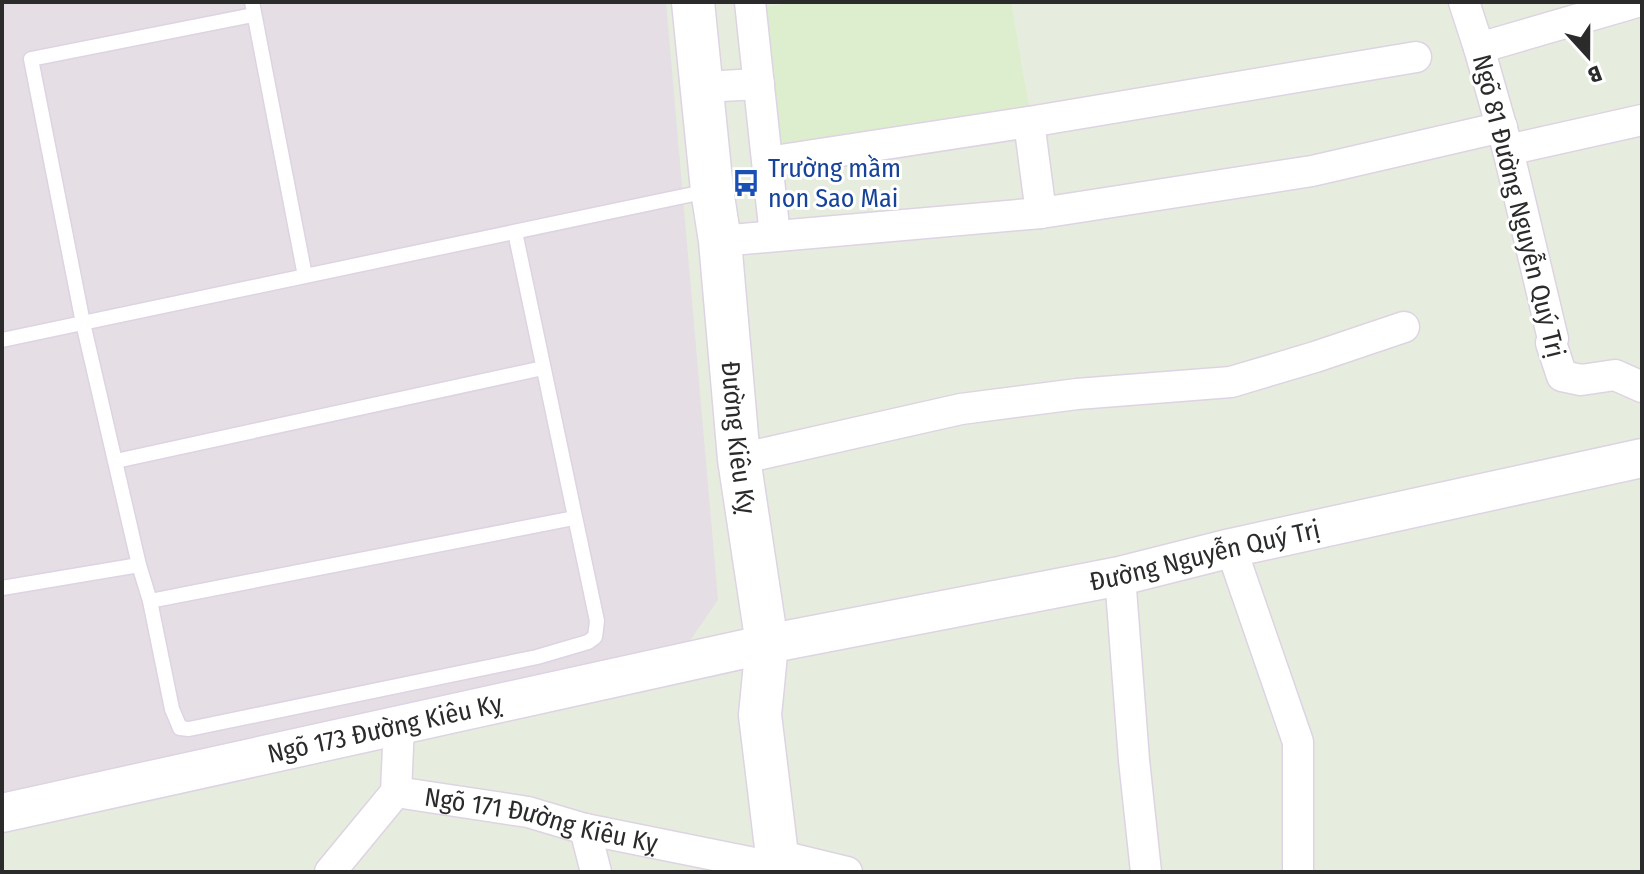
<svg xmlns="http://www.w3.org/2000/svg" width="1644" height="874" font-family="'Fira Sans Condensed',sans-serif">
  <rect width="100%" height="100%" fill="#e6edde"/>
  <!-- industrial -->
  <path fill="#e5dee4" d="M2 2H666L718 600 682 652 2 794Z"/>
  <!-- education -->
  <path fill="#dceece" d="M796 2H1011L1029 108 776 149 760 8Z"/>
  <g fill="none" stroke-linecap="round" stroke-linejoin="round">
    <!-- service casing -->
    <g stroke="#ded3e3" stroke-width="17">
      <path id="service" d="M252 2 305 276
        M253 15 31 59 83 323 139 565 150 601 172 709 180 728 189 729 537 657 588 642 595 637 597 621 515 232
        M2 340 708 191
        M116 461 543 368
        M2 588 139 565
        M150 601 574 518"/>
    </g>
    <!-- minor casing -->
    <g stroke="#ded3e3" stroke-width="33">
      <g id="minor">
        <path d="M750 2 775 236"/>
        <path d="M1464 2 1479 48 1508 150 1553 339 1551 343 1562 376 1581 380 1615 375 1642 387"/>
        <path d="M1479 48 1637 2"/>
        <path d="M702 87 759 84"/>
        <path d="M1029 122 1041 213"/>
        <path d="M1508 150 1642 120"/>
        <path d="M768 162 1029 122 1416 57"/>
        <path d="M720 241 1041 213 1312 171 1502 127"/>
        <path d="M739 459 961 409 1077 394 1231 382 1315 357 1404 327"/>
        <path d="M1231 548 1298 742V872"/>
        <path d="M1120 576 1134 760 1146 872"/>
        <path id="s1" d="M396 792 528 812 585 829 779 868"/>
        <path d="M585 829 596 872"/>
        <path d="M777 855 847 872"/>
        <path d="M330 872 396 792 399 725"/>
      </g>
    </g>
    <!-- tertiary casing -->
    <g stroke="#ded3e3" stroke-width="41">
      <g id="tertiary">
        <path id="s2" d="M2 813 767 644 1120 576 1231 548 1642 458"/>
      </g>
    </g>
    <!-- secondary casing -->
    <g stroke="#ded3e3" stroke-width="45">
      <g id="secondary">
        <path id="s3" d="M693 2 712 190 720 241 739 459 767 644 760 715 779 872"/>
      </g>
    </g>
    <!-- service -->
    <use href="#service" stroke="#fff" stroke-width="14"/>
    <!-- minor -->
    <use href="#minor" stroke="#fff" stroke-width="30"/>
    <!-- tertiary -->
    <use href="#tertiary" stroke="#fff" stroke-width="38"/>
    <!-- secondary -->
    <use href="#secondary" stroke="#fff" stroke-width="42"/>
  </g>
  <!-- icons -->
  <defs>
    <g id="bus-bare" transform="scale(2.16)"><path d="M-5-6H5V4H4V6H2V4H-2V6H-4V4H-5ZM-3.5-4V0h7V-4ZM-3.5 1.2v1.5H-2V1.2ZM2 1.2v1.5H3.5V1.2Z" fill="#1a4fb4" stroke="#fff" stroke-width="2.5" paint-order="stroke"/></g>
  </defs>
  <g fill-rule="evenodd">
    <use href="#bus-bare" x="746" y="183"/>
  </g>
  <g text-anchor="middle" stroke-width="6" stroke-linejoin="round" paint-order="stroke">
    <!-- transit labels -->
    <g font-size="26" fill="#164399" stroke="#fff" text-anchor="start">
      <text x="768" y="177">Trường mầm<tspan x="768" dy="30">non Sao Mai</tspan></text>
    </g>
    <!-- street labels -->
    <g font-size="26" fill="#2b2b2b" stroke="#fff">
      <text transform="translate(1519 206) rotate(76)" y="9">Ngõ 81 Đường Nguyễn Quý Trị</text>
      <text dy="9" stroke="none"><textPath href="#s3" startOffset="438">Đường Kiêu Kỵ</textPath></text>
      <text dy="9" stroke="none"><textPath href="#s2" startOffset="1230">Đường Nguyễn Quý Trị</textPath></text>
      <text dy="9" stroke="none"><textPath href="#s2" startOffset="392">Ngõ 173 Đường Kiêu Kỵ</textPath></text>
      <text dy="9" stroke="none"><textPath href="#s1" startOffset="148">Ngõ 171 Đường Kiêu Kỵ</textPath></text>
    </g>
  </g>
  <!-- border -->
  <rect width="1644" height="874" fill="none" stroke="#2b2b2b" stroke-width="8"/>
  <!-- north arrow -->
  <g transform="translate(1588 56) rotate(159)" stroke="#ffffff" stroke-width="6" paint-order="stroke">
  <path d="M0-6L14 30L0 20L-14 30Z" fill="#2b2b2b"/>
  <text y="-12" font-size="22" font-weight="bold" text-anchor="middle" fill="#2b2b2b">B</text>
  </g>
</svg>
